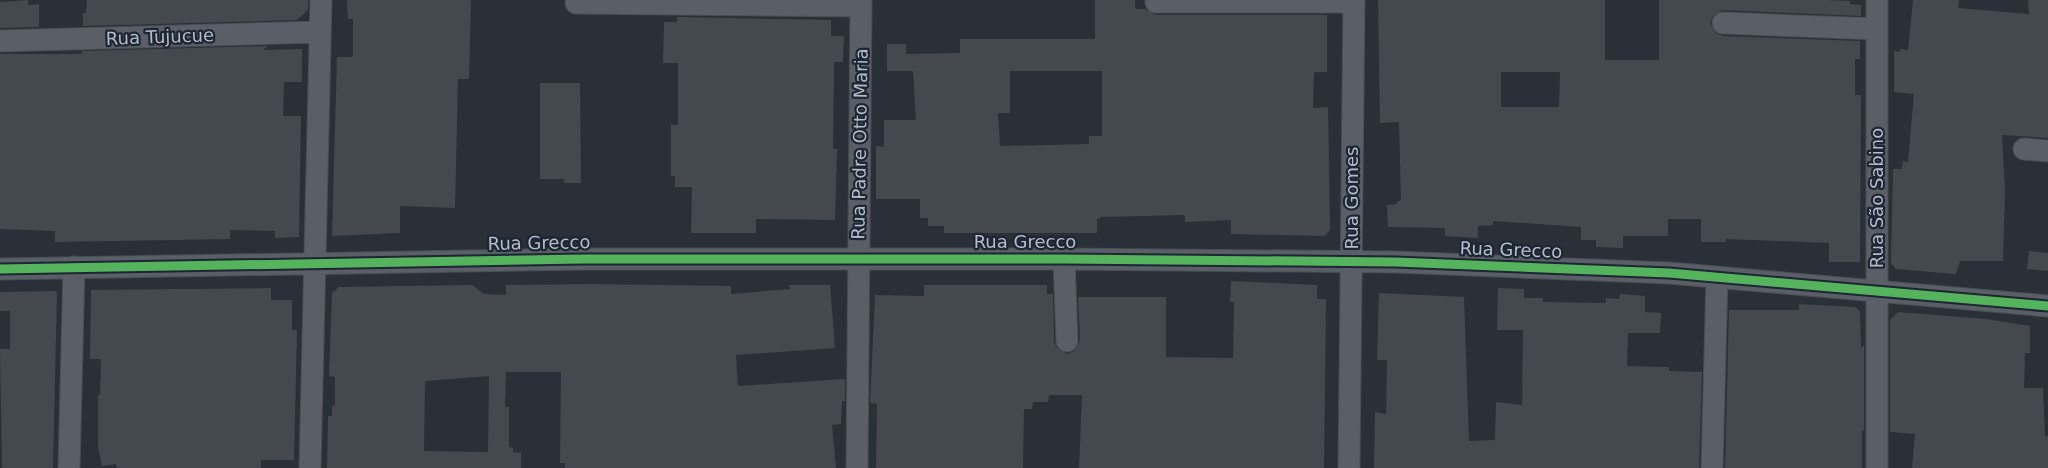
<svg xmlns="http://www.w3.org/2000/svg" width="2048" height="468" font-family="'DejaVu Sans',sans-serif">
  <rect width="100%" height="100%" fill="#2a3038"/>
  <!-- building -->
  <path fill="#444950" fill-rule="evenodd" d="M28 0V5L39 4V27L0 28V2Z
    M87 0H308V10L297 20 83 26V13H86Z
    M347 0H471L469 79H458L455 208 400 206V233L332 236 337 57H353V19H348Z
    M1095 0H1135V9H1145L1156 15H1327V72H1314L1313 108 1328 107 1330 230 1324 236 1231 234V220L1185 222V215L1100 217V219H1097V233H944V226H928V218H920V199H876V146L884 147V120H916L913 71H887V44H906V54L960 53V39H1095ZM1010 71H1102V136H1089V144L1000 146 998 113H1010Z
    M1378 0H1605V60H1659V0H1824L1850 1V4L1861 5V16L1723 10 1713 16 1710 23 1716 33 1723 36 1860 41V59H1855V95H1861L1860 262H1829V243L1726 239V242H1701V219H1668V236H1623V248L1596 247V240H1581V227L1493 221V225L1478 226V238L1445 236V228L1388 227 1387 205 1397 204V201H1401L1399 122 1380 123ZM1501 72H1560L1559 107H1501Z
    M1913 0H1959L1958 8 2029 14 2028 0H2048V138L2002 135 2005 191 2003 261H1960L1956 274 1896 269 1891 263 1893 169H1902L1903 161 1908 162 1914 94 1894 92V51L1900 52V49L1908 50Z
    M677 17 831 20V36H844L843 62H834L833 149H837L835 220 756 219V233H691L692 187H675V176H671V125H678V63H663L664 22H677Z
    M268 46 263 50 302 49V82H284L283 116H301L299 237 275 238V231L230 230V239L55 242V231L0 229V54H82V51Z
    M540 83H580L581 183H564V179H540Z
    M2029 251 2048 253V271L2027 269Z
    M1231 281 1317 285V299H1326L1324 468H1079L1082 395H1049L1048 402H1033L1032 409H1024L1023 468H876L877 404 870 403 875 295 924 296V285H1047V294H1053L1054 342 1057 348 1067 354 1074 351 1080 341 1078 297H1166V357L1233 358 1234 302H1230Z
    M592 284 731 286V294L790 289 789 285H830L835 348 736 355 738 386 845 379V401H842L841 424 832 425 836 468H565V463H560L561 372H506L505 407H509V447L513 448V452L521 453V468H327L328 416H332V406L335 405V377L329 376 332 293 339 287 472 285 484 294 506 295V285ZM489 376 488 452 424 451 425 381Z
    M271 288V300H292V330H297L294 460H261V468H117L116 464 102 466 98 446V395H100L101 359H90L91 290Z
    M1498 288 1524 289V298H1543V302L1606 303V298L1619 299 1620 294 1645 296V312L1661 313 1660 333H1628L1627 366 1669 367V371L1702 372 1699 468H1374L1375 412 1386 414 1387 360H1377L1379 293 1464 297 1469 441 1495 440 1496 402 1522 405 1523 330H1497Z
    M57 291 53 468H2L0 349H10V311H0V292Z
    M1799 304 1855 307 1860 311 1861 348 1864 345V431L1862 430V468H1725L1729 310H1799Z
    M1898 312 1986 319 2030 326V353H2025L2024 388H2043L2045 436H2048V468H1912L1915 434 1890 432V320Z"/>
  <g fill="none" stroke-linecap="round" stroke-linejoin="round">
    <!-- minor casing -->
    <g stroke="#484c53" stroke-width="23">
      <path id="minor" d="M1156 2H1354
        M576 3 861 6
        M1723 23 1877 29
        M0 41 320 32
        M2024 149 2048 151
        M1064 259 1067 341
        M0 269 583 259H1064L1396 262 1669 273 2048 306
        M69 468 74 267
        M310 468 321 0
        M857 468 861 0
        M1349 468 1354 0
        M1712 468 1717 277
        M1877 468V0"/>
    </g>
    <!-- minor -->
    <use href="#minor" stroke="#5a5e66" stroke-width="21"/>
    <!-- cycleway casing -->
    <g stroke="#1d2633" stroke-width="13">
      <path id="cycleway" d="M0 269 583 259H1064L1396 262 1669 273 2048 306"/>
    </g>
    <!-- cycleway -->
    <use href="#cycleway" stroke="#56b35d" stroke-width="9"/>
  </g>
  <g text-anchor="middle" stroke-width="4.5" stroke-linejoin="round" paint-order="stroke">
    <!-- street labels -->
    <g font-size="18" fill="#b4bcc9" stroke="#1d2633">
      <text transform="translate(160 37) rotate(-2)" y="6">Rua Tujucue</text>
      <text transform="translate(860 144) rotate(-89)" y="6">Rua Padre Otto Maria</text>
      <text transform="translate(1352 198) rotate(-90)" y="6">Rua Gomes</text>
      <text transform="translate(1877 198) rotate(-90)" y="6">Rua São Sabino</text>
      <text x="1025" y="248">Rua Grecco</text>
      <text transform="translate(539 243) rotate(-1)" y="6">Rua Grecco</text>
      <text transform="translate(1511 250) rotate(2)" y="6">Rua Grecco</text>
    </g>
  </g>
</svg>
